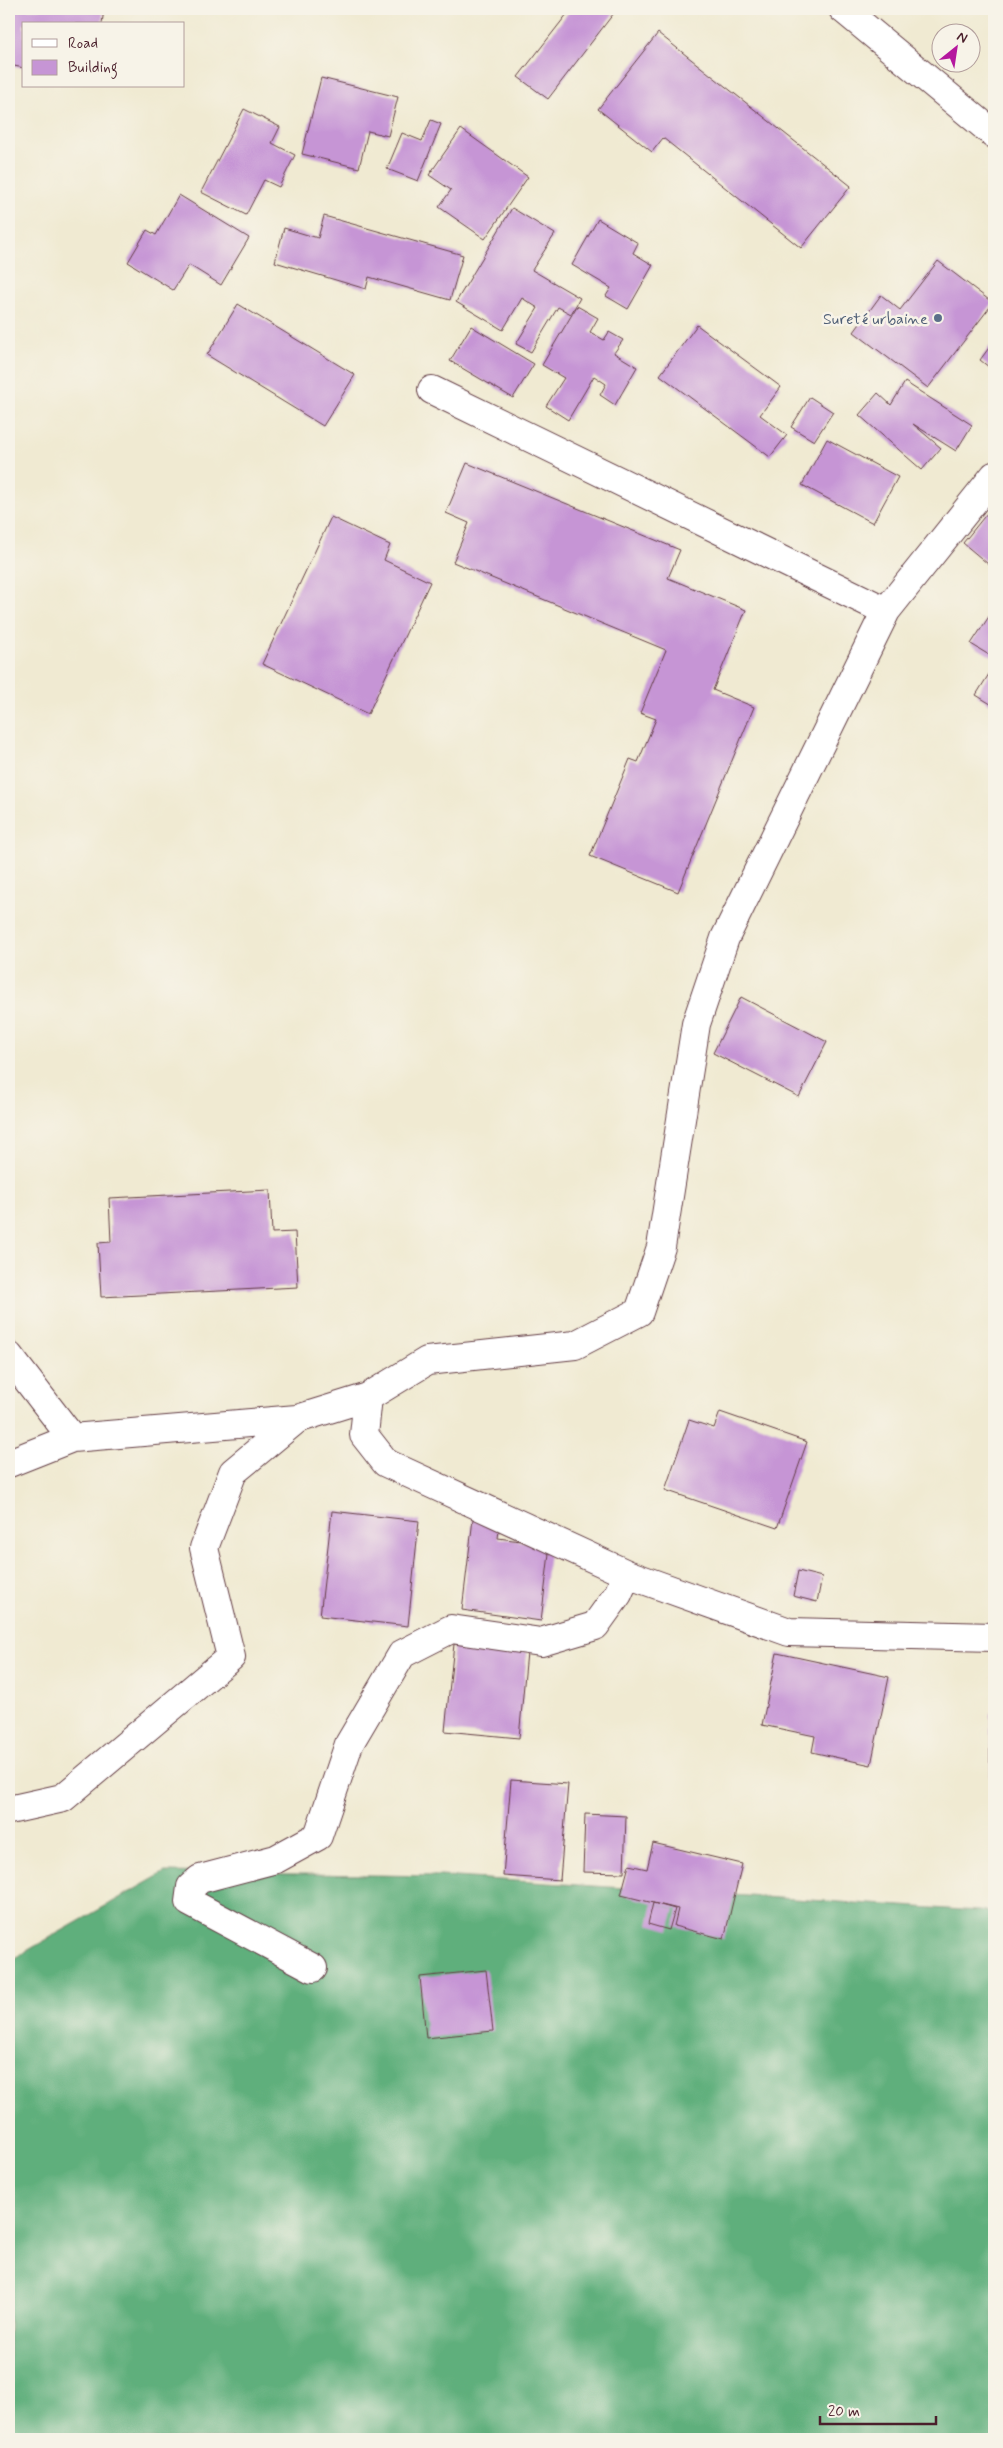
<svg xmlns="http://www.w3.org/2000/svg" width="1003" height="2448" font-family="Mynerve,sans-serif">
  <rect width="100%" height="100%" fill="#f7f3e8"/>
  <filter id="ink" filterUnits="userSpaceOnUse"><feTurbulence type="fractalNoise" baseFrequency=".02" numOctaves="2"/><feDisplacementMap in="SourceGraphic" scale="10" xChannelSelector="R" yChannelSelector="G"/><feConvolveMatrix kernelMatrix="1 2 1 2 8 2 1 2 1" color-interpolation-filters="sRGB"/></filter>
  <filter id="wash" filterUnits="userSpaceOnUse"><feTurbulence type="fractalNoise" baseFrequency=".0096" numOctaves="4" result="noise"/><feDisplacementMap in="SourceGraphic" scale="20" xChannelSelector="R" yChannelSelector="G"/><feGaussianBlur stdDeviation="1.12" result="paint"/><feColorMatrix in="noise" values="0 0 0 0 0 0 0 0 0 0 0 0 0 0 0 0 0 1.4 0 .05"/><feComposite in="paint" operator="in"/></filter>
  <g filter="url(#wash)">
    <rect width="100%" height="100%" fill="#f0ead2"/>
    <!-- forest -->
    <path fill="#5faf7b" stroke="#546753" d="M165 1872 440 1876 994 1912V2439H9V1961Z"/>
    <g id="blocks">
      <!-- building -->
      <path fill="#c695d5" d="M9 9H104L102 24H24V68L9 65Z
        M571 9H617L548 99 518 77Z
        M658 33 851 186 801 248 663 138 652 152 598 109Z
        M321 78 398 97 388 136 368 131 359 168 302 154Z
        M244 109 280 127 272 143 295 155 279 187 264 180 246 215 201 192Z
        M431 120 441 124 418 181 387 169 402 133 422 141Z
        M461 129 528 177 485 239 439 207 451 190 429 175Z
        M179 195 249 238 221 285 189 265 173 290 128 262 147 230 156 235Z
        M512 208 555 234 532 270 580 298 571 314 558 307 531 352 516 344 538 308 522 298 503 330 456 302Z
        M324 216 463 255 450 300 369 277 366 289 275 262 284 228 318 238Z
        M598 219 638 243 633 253 653 265 628 309 606 296 611 288 572 265Z
        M938 261 993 303 928 388 854 332 881 295 900 310Z
        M238 304 355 375 323 426 207 355Z
        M577 306 598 318 590 332 604 340 609 332 623 340 614 353 637 367 615 405 600 395 606 384 594 376 568 420 546 406 564 378 542 365Z
        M697 325 781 387 760 415 787 435 770 457 660 375Z
        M471 326 534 364 513 398 450 361Z
        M994 341V371L980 360Z
        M905 382 972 425 956 451 913 424 941 448 922 470 859 415 878 393 891 405Z
        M810 397 833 412 814 441 791 427Z
        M827 439 898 477 873 523 802 485Z
        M467 463 680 550 668 578 746 610 713 690 754 707 678 892 590 856 630 759 638 762 656 719 640 713 666 650 453 562 469 523 446 513Z
        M988 512 994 517V569L963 543Z
        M331 517 390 545 384 560 430 582 368 714 262 664Z
        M990 615 994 617V658L971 644Z
        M994 666V706L976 695Z
        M741 997 827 1042 799 1097 713 1053Z
        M270 1190 272 1233 295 1232 298 1287 101 1297 98 1243 111 1242 109 1198Z
        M720 1412 807 1442 777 1528 665 1490 689 1420 714 1428Z
        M332 1511 419 1521 408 1626 320 1616Z
        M473 1519 500 1522 498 1538 550 1545 541 1621 462 1610Z
        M798 1571 822 1577 817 1602 793 1596Z
        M454 1644 527 1652 519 1738 445 1731Z
        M777 1653 889 1677 871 1765 812 1752 815 1736 762 1725Z
        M990 1713H994V1798H990Z
        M511 1780 568 1784 560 1880 503 1876Z
        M585 1814 626 1816 624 1873 583 1872Z
        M653 1843 742 1864 724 1939 674 1926 678 1909 621 1895 629 1865 647 1869Z
        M653 1903 675 1909 669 1930 648 1924Z
        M486 1970 493 2031 426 2038 420 1977Z"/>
    </g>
  </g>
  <g filter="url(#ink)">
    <use href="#blocks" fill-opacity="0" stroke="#633d44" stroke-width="1"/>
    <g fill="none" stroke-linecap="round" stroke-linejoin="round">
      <!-- street casing -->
      <g stroke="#633d44" stroke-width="30">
        <path id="street" d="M432 390 886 611
          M994 476 886 611 725 938 696 1024 661 1247 639 1312 575 1345 427 1361 368 1397 364 1435 386 1463 627 1574 789 1632 994 1637
          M9 1356 72 1438
          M9 1463 72 1438 297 1419
          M9 1810 63 1798 231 1657 204 1548 233 1472 297 1419 368 1397
          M313 1968 189 1902 191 1887 200 1879 276 1859 318 1836 349 1744 402 1654 451 1629 541 1642 595 1626 618 1594 627 1574"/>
      </g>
      <!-- primary casing -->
      <g stroke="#633d44" stroke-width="30">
        <path id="primary" d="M843 9 994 134"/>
      </g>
      <!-- street -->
      <use href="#street" stroke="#fff" stroke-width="28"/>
      <!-- primary -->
      <use href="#primary" stroke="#fff" stroke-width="28"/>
    </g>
  </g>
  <!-- markers -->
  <circle fill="#5c6f8a" stroke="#f7f3e8" stroke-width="2" cx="938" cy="318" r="5"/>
  <g text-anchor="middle" stroke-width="5" stroke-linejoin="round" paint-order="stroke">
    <!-- service labels -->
    <g font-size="16" fill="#4e5e75" stroke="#f7f3e8" text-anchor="end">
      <text x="928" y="324">Sureté urbaine</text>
    </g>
  </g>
  <!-- margin -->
  <rect width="1003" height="2448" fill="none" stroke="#f7f3e8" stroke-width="30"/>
  <!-- legend -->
  <rect x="22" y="22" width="162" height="65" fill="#f7f3e8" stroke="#b29e9c"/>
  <rect x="32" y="39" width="25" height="8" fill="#ffffff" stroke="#b29e9c"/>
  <text x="68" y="48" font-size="15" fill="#4a1f2b">Road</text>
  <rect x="32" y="60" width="25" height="15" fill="#c695d5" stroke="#b29e9c"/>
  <text x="68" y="72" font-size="15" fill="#4a1f2b">Building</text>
  <!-- north arrow -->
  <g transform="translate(956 48) rotate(30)"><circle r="24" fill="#f7f3e8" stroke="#b29e9c"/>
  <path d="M0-4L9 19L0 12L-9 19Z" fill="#b5179e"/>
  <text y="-8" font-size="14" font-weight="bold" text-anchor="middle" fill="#4a1f2b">N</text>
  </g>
  <!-- scale -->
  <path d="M820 2416v8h116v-8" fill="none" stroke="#4a1f2b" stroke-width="2.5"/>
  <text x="828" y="2416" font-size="15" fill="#4a1f2b" stroke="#f7f3e8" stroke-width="4" paint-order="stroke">20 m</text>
</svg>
